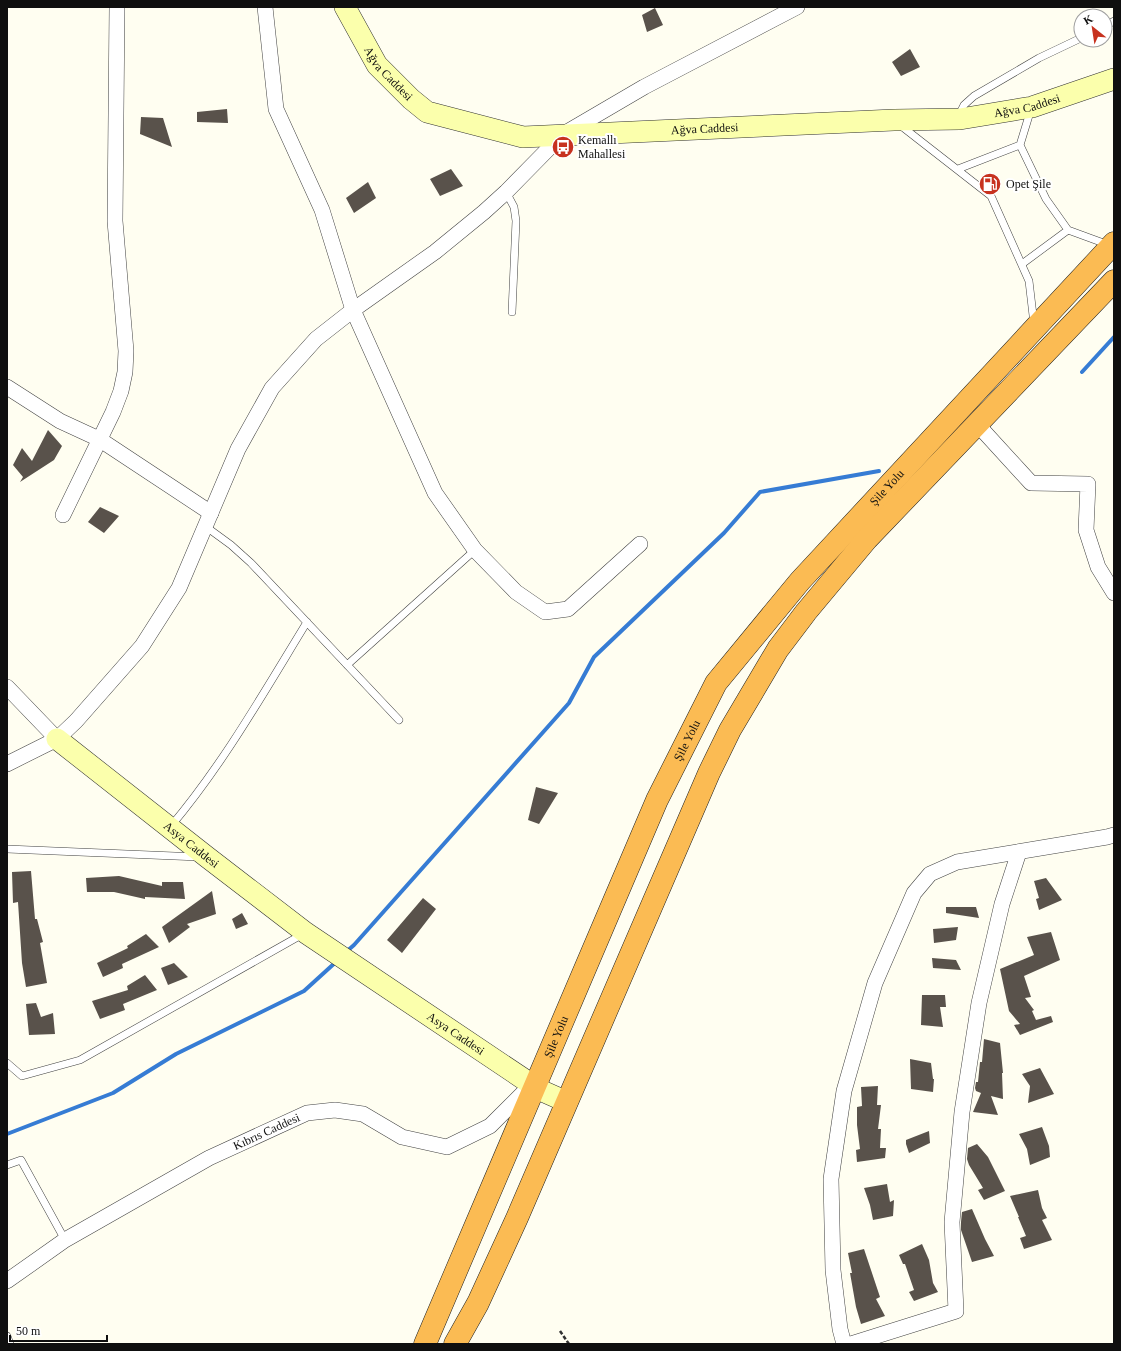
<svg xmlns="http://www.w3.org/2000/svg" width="1121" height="1351" font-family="'Times New Roman',serif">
  <rect width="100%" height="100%" fill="#fffef1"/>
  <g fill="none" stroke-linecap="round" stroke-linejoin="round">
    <!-- stream -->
    <path stroke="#367cd4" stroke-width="4" d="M1082 372 1114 337
      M346 952 354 945 569 703 594 657 724 533 760 492 879 471
      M7 1134 113 1093 176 1054 304 991 337 961"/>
  </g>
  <!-- building -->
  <path fill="#59524b" d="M655 8 663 25 647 32 642 15Z
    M910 49 920 67 901 76 892 62Z
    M227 109 228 123 197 122V112Z
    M141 117 163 118 172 147 140 134Z
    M451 169 463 186 440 196 430 179Z
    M368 182 376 198 354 213 346 198Z
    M48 430 62 446 54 460 20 482 23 477 13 465 22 448 32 461Z
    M100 507 119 516 104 533 88 522Z
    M536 787 558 793 539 824 528 820Z
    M31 871 35 919H37L43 942 40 943 47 983 26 987 22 963 18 902 13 903 12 872Z
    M119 876 162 886V882H183L185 899 145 897V899L114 892H87L86 878Z
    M1046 878 1062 900 1039 910 1036 899 1039 898 1034 881Z
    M212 891 216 914 187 924 190 927 169 943 162 927Z
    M423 898 436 909 402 953 387 940Z
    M946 907H976L979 918 946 913Z
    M242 913 248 924 236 929 232 919Z
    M958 927 956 940 934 943 933 929Z
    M1051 932 1060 960 1024 976 1031 997 1025 998 1034 1010 1032 1011 1036 1020 1051 1016 1053 1022 1020 1035 1014 1025 1020 1024 1009 1011 1000 969 1034 955 1027 937Z
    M146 934 159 947 122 964 123 968 103 977 97 963 128 948 127 946Z
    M932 958 956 960 961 970 933 968Z
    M174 963 188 977 168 985 161 968Z
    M145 975 157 990 123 1004 125 1010 100 1019 92 1001 128 990 127 986Z
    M922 995H945L946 1007H940L943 1027 921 1025Z
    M36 1003 41 1017 53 1013 55 1034 29 1035 26 1004Z
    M984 1039 1000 1043 1003 1073H1002L1003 1099 991 1096 998 1115 973 1112 981 1093 976 1091 975 1088 976 1082H978L980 1062H982Z
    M910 1059 931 1063 933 1079H934L933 1092 911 1089Z
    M1040 1068 1054 1094 1028 1103 1030 1086 1022 1074Z
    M878 1086 877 1105H881L878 1129H881L880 1148H886L885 1158 857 1162 856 1150 860 1149 857 1125V1107L862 1106 861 1087Z
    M1042 1127 1049 1146 1050 1157 1030 1165 1027 1149 1019 1134Z
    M929 1131 930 1143 909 1153 906 1144V1140Z
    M977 1144 988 1157 1005 1191 984 1200 978 1190 983 1188 969 1165 967 1159 968 1148Z
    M887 1184 890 1202 894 1200 893 1216 873 1220 870 1205 864 1188Z
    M1038 1190 1042 1208 1047 1218 1042 1220 1052 1240 1024 1249 1020 1238 1026 1236 1018 1217H1019L1010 1196Z
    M972 1209 985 1239 994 1256 972 1262 961 1230V1222L962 1212Z
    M922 1244 929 1260 933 1283 938 1292 914 1301 909 1292 914 1290 905 1264H903L899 1255Z
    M864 1249 880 1297 876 1299 885 1316 861 1324 856 1307 850 1273H852L848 1253Z"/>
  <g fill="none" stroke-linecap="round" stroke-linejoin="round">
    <!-- lane casing -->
    <g stroke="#424242" stroke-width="8">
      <path id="lane" d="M1105 26 1114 21
        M1031 109 1020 145 1046 199 1068 230 1109 245
        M960 117 961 111 964 105 974 96 1039 58 1081 38
        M900 125 991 196 1029 281 1034 324
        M958 169 1020 145
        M506 192 514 207 516 221 512 312
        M1022 264 1068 230
        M205 526 231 545 251 563 399 720
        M347 665 475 550
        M171 826C224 763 264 692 307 622
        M7 849 199 857
        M7 1063 22 1076 80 1060 303 934
        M7 1165 21 1160 65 1240
        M7 1336 10 1344"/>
    </g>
    <!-- street casing -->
    <g stroke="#424242" stroke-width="16">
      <g id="street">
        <path d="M265 7 276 109 322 210 353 310 435 493 475 550 516 592 545 612 568 609 640 544"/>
        <path d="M7 387 60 421 99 439 211 513"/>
        <path d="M977 424 1031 483 1088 484 1086 530 1098 567 1114 593"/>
        <path d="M63 515 113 412 121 391 125 372 126 351 115 221 117 7"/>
        <path d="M7 687 57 739"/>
        <path d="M7 764 57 739 76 721 142 646 179 588 238 449 272 388 316 339 353 310 435 252 484 212 506 192 562 135 644 87 797 7"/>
        <path id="s1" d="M7 1281 65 1240 209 1158 307 1113 335 1110 363 1114 402 1137 447 1147 490 1126 532 1084"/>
        <path d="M844 1344 840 1329 833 1270 831 1179 844 1091 875 983 914 893 930 874 957 862 1107 837 1114 835"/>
        <path d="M851 1344 956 1311 952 1222 962 1112 979 1003 1002 904 1019 852"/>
      </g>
    </g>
    <!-- secondary casing -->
    <g stroke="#313131" stroke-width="22">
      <g id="secondary">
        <path id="s2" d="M345 7 377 65 411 99 427 112 523 137 894 120 960 119 1032 107 1114 79"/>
        <path id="s3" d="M57 739 207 857 306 933 540 1090 567 1102"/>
      </g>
    </g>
    <!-- highway casing -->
    <g stroke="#202020" stroke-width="23">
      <g id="highway">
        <path id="s4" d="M425 1344 657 800 716 683 800 581 1114 243"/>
        <path d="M455 1344 478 1303 517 1218 709 773 730 730 778 649 806 612 867 539 1114 281"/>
      </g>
    </g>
    <!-- path -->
    <path stroke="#313131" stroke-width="2.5" stroke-dasharray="4 2" stroke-linecap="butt" d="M560 1331 569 1344"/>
    <!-- lane -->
    <use href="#lane" stroke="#fff" stroke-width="7"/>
    <!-- street -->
    <use href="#street" stroke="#fff" stroke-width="15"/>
    <!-- secondary -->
    <use href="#secondary" stroke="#fbffac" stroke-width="21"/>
    <!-- highway -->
    <use href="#highway" stroke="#fbbb53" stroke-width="22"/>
  </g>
  <!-- icons -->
  <defs>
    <g id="bus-disc" transform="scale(1.15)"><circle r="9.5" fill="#c7321f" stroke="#fff"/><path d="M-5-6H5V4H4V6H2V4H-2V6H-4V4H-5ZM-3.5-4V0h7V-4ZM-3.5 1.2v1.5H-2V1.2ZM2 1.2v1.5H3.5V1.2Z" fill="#fff"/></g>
    <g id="fuel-disc" transform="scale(1.15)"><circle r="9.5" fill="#c7321f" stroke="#fff"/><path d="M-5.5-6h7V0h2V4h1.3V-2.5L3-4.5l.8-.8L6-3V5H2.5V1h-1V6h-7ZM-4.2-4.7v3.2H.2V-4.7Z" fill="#fff"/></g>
  </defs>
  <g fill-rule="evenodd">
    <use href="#bus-disc" x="563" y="147"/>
    <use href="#fuel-disc" x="990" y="184"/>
  </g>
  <g text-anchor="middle" stroke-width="4" stroke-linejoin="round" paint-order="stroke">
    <!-- street labels -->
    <g font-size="12" fill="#0f0f0f" stroke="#fff">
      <text dy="4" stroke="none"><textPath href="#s2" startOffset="80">Ağva Caddesi</textPath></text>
      <text dy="4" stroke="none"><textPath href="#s2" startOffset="740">Ağva Caddesi</textPath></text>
      <text dy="4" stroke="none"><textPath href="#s2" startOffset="416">Ağva Caddesi</textPath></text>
      <text dy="4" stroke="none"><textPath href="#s4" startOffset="982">Şile Yolu</textPath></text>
      <text dy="4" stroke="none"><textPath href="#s4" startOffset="658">Şile Yolu</textPath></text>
      <text dy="4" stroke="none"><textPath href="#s3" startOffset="171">Asya Caddesi</textPath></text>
      <text dy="4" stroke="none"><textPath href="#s3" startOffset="496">Asya Caddesi</textPath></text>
      <text dy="4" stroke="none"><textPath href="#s4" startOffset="334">Şile Yolu</textPath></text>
      <text dy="4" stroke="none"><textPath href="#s1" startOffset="300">Kıbrıs Caddesi</textPath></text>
    </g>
    <!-- poi labels -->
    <g font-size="12" fill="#0f0f0f" stroke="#fff" text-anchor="start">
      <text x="578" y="144">Kemallı<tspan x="578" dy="14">Mahallesi</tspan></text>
      <text x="1006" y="188">Opet Şile</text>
    </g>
  </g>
  <!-- border -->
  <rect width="1121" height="1351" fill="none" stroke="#0f0f0f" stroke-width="16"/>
  <!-- north arrow -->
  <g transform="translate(1093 28) rotate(330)"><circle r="19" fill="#ffffff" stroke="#9f9f9f"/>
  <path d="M0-3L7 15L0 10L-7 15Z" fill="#c7321f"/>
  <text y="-6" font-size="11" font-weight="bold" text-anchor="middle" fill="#0f0f0f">K</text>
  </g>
  <!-- scale -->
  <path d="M10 1335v6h97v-6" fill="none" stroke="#0f0f0f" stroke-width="2"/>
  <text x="16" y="1335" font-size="12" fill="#0f0f0f" stroke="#ffffff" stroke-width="3" paint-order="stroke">50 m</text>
</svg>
